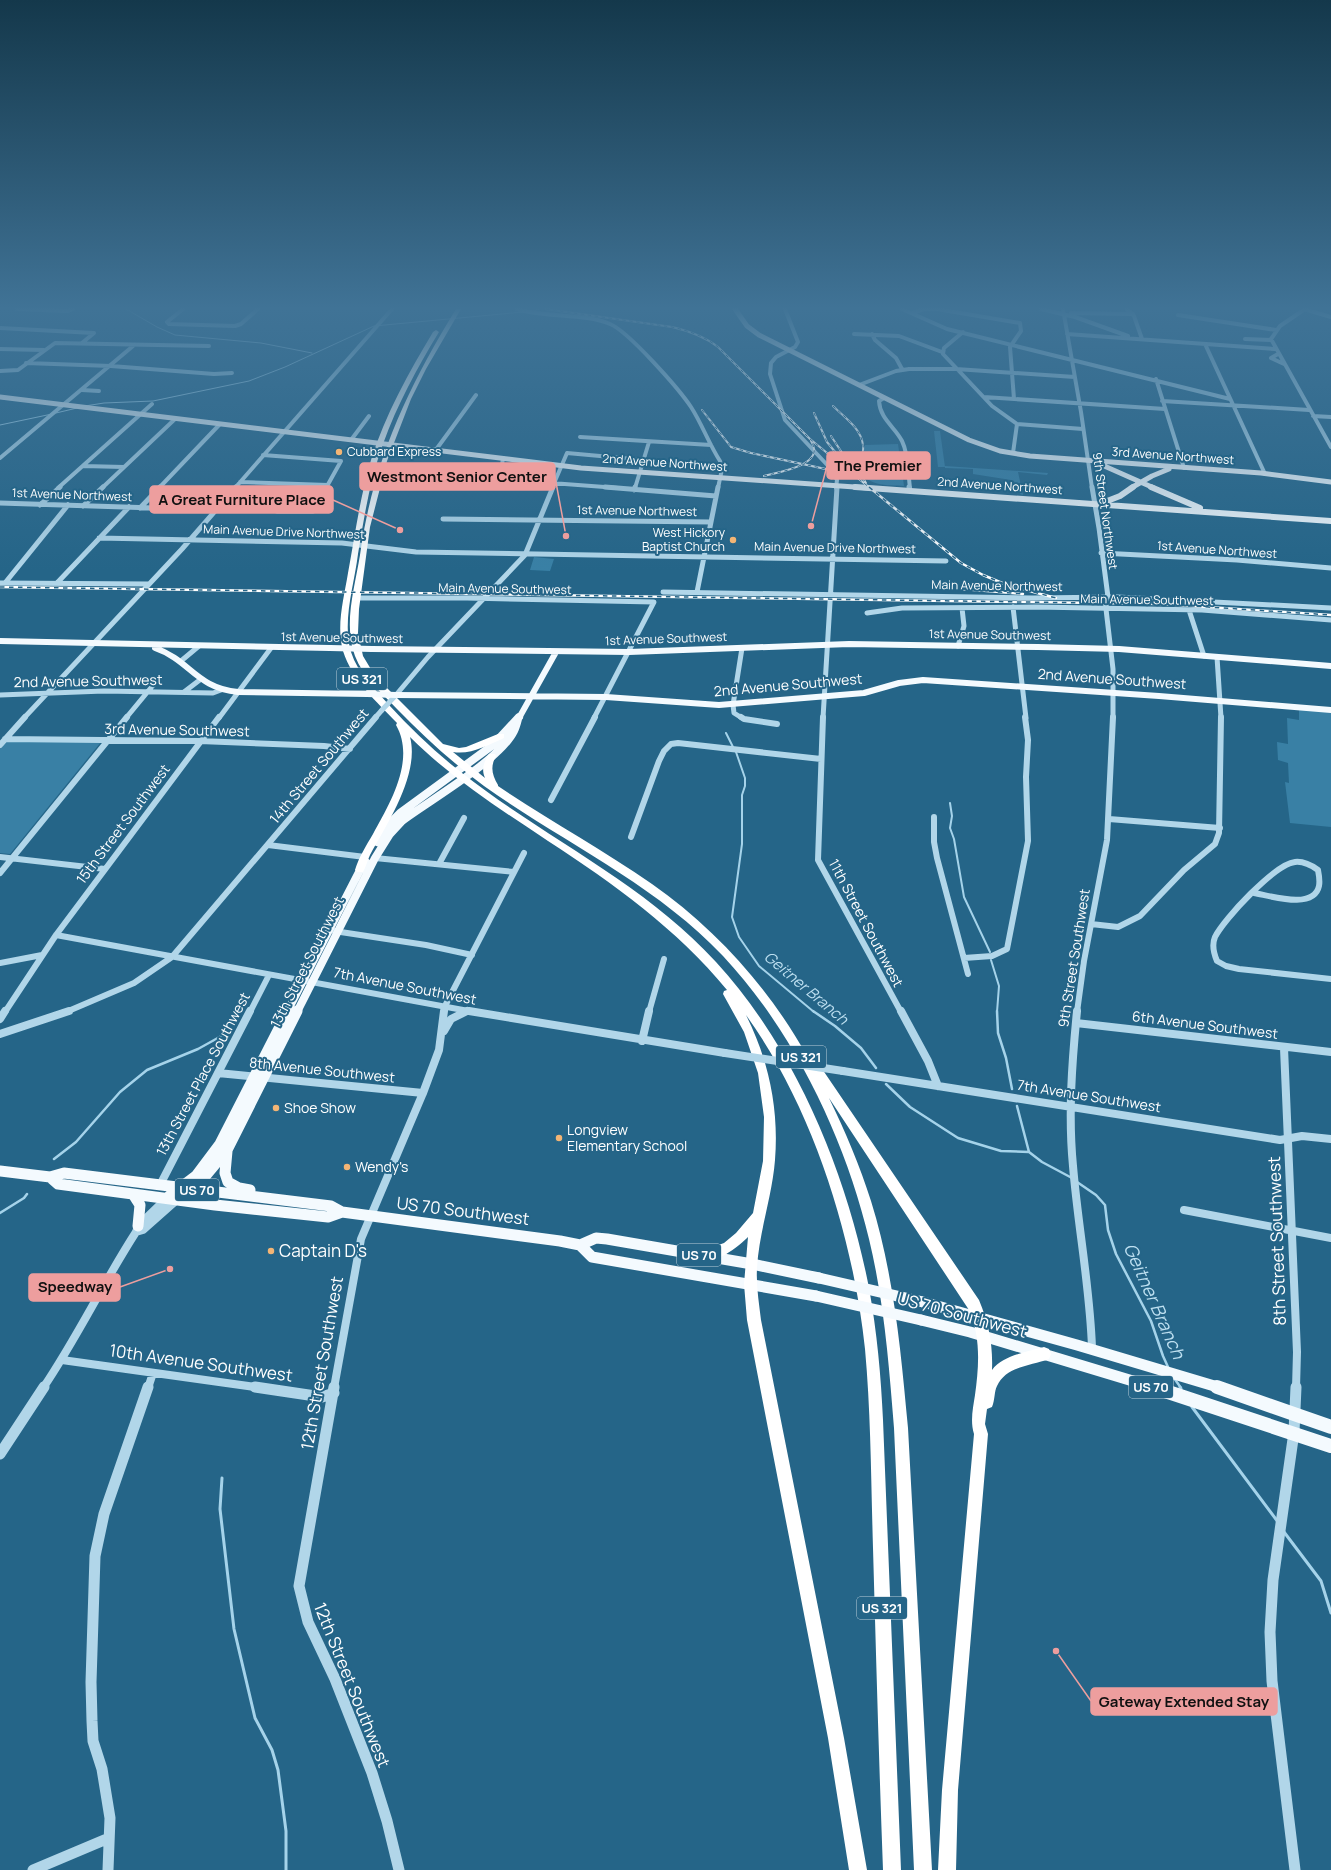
<svg xmlns="http://www.w3.org/2000/svg" width="1331" height="1870" font-family="Manrope,sans-serif">
  <rect width="100%" height="100%" fill="#256588"/>
  <!-- green -->
  <path fill="#3980a5" d="M934 431H940L945 467H938Z
    M898 444 904 486C889 485 862 487 861 466 861 459 864 452 865 445Z
    M945 466 1048 473 1047 475 1018 472 1023 495 1020 494 1014 481 1011 480 973 474V469L945 468Z
    M534 557 554 559 550 571 530 570Z
    M1299 709 1331 712V827L1290 823 1285 782 1289 783 1288 763 1278 760 1277 742 1288 744 1287 718 1299 720Z
    M6 742H101L10 854 0 853V749Z"/>
  <g fill="none" stroke-linecap="round" stroke-linejoin="round">
    <!-- stream-far3 -->
    <path stroke="#a5d3ea" stroke-width="1" d="M126 309 157 327 175 335 261 343 312 353
      M531 311 540 309
      M85 406 104 403 153 401 249 381 285 367 374 326 523 312
      M56 413 77 408
      M0 425 52 414"/>
    <!-- stream-far2 -->
    <path stroke="#a5d3ea" stroke-width="2" d="M726 733 733 747
      M736 752 745 778V786L742 795V844L732 917 739 937 759 966 814 1012
      M950 803 952 816 950 828 954 839 964 897 990 952
      M991 960 999 986 997 1012"/>
    <!-- stream-far1 -->
    <path stroke="#a5d3ea" stroke-width="2.5" d="M813 1011 835 1026 861 1048 876 1068
      M997 1011 998 1033 1006 1058 1012 1089
      M886 1084 910 1107 958 1138 1001 1151 1029 1152 1042 1162 1072 1178
      M1017 1106 1029 1152
      M54 1159 76 1142 120 1092 147 1070 198 1049 225 1034
      M1077 1182 1096 1195 1105 1205 1108 1230 1116 1254 1151 1321 1163 1356 1168 1367
      M0 1213 24 1198 27 1194
      M1174 1378 1181 1388"/>
    <!-- stream -->
    <path stroke="#a5d3ea" stroke-width="3" d="M1180 1387 1181 1389
      M1192 1407 1278 1522
      M222 1478 220 1509 234 1629 255 1718 272 1750 278 1770 286 1831V1870
      M1284 1532 1321 1581 1331 1613"/>
    <!-- minor-far4 -->
    <path stroke="#b1d6e9" stroke-width="4" d="M17 309 68 311 73 309
      M517 309C546 318 585 313 610 324 628 331 679 389 691 407 702 424 709 444 720 461L722 469 718 488
      M785 309 798 342 795 347 776 357 771 363 770 374 785 420 831 469 837 480 836 488
      M902 309 947 329 1230 399
      M1041 309 1075 317 1128 336
      M1063 309 1081 412 1092 488
      M1127 309 1134 316 1142 339
      M1304 309 1331 317
      M1305 309 1280 326 1271 339 1331 447
      M911 313 925 309H937L1020 323 1021 331 1010 347 1014 399
      M1071 313 1133 314
      M1178 315 1276 330
      M167 322 169 324 235 326 241 324 258 309
      M167 322 183 309
      M0 328 94 333 82 343
      M963 332 944 348 943 354 992 406 1017 424 1083 429
      M854 334 899 336 942 352
      M872 334 875 340 896 358 902 369
      M1067 334 1275 349
      M1245 339 1271 340
      M1205 344 1265 474
      M0 349 44 350
      M1278 354 1271 358 1284 364
      M26 363 111 366 214 374 232 373
      M0 371 18 370 55 343 209 346
      M1156 379 1184 468
      M859 385 896 371 909 369H956L1075 377
      M82 390 99 391
      M984 397 1165 409
      M884 398 879 401C880 419 895 427 902 441 909 455 908 474 910 488
      M1162 401 1309 410
      M1313 416 1331 417
      M580 437 711 445
      M351 440 369 416
      M435 451 476 395
      M1013 453 1017 424
      M263 455 341 461 326 488
      M0 458 133 346
      M83 466 124 467
      M419 473 618 488
      M500 479 503 458
      M240 482 328 485
      M58 488 152 404
      M102 488 175 419
      M159 488 220 424
      M235 488 392 309
      M552 488 567 453 644 460
      M635 488 649 442"/>
    <!-- minor-far3 -->
    <path stroke="#b1d6e9" stroke-width="5" d="M605 487 716 496
      M909 487 910 491
      M1092 487 1099 528 1108 597 1106 601V609L1113 669V718
      M634 490 635 487
      M0 503 216 510
      M40 505 60 487
      M83 506 103 487
      M140 508 160 487
      M277 511H313L326 487
      M443 519 711 522
      M99 538 342 543 416 552 946 561
      M1101 553 1237 560 1331 568
      M0 583 149 584
      M5 583 68 505
      M57 583 129 507
      M663 592 1033 598 1117 597 1331 608
      M697 592 718 487
      M356 598H467L654 602 594 718
      M1013 607 1026 718
      M1189 610 1204 656
      M867 613 902 608 1036 607 1202 610 1331 620
      M958 646 964 626 962 608
      M742 648 733 705 734 713 742 718
      M1217 657 1221 718
      M181 661 199 646
      M184 692 201 679
      M0 695 104 691 213 693 221 690
      M396 695 428 657 525 555 553 487
      M24 718 182 549 236 487
      M126 718 159 678
      M219 718 271 648
      M375 718 382 710
      M823 718 837 487"/>
    <!-- minor-far2 -->
    <path stroke="#b1d6e9" stroke-width="6" d="M741 717 744 719 777 724
      M823 717 818 860 901 1012
      M5 739 200 741 324 746 350 749
      M0 745 25 717
      M551 800 595 717
      M934 817V842L937 858 968 974
      M1109 819 1220 828
      M631 837 659 761 664 751 671 744 678 743 821 759
      M268 845 365 857
      M0 857 105 869
      M375 858 514 872
      M439 864 464 818
      M0 873 127 717
      M1254 893C1271 896 1314 910 1319 886 1320 881 1319 875 1318 870 1311 865 1304 861 1295 862 1275 864 1224 919 1215 937 1212 944 1214 954 1217 961L1226 966 1239 969 1331 979
      M1091 924 1118 927 1140 916 1184 870 1215 844 1219 833 1221 717
      M334 931 426 945 472 955
      M56 935 474 1012
      M964 958 992 956 1007 949 1028 841 1026 777 1028 740 1025 717
      M0 963 42 955
      M5 1012 56 935 219 717
      M66 1012 134 983 172 957 376 717
      M250 1012 269 975
      M444 1012 445 1006 524 853
      M465 1012 467 1011
      M649 1012 664 959
      M1077 1012 1084 961 1107 840 1113 717"/>
    <!-- minor-far1 -->
    <path stroke="#b1d6e9" stroke-width="8" d="M469 1011 725 1053
      M901 1011 928 1061 938 1086
      M1077 1011C1072 1062 1068 1115 1073 1166 1078 1227 1090 1287 1092 1348
      M0 1019 5 1011
      M1076 1023 1331 1052
      M444 1031 451 1019 467 1011
      M0 1034 69 1011
      M642 1041 649 1011
      M1284 1048 1297 1352 1296 1388
      M843 1071 1280 1140 1302 1136 1331 1139
      M218 1073 423 1093
      M160 1185 250 1011
      M1184 1210 1331 1238
      M136 1232 143 1230 178 1199
      M62 1360 262 1388
      M43 1388C77 1338 103 1283 136 1232L138 1226 167 1198
      M148 1388 153 1373
      M334 1388 361 1239 423 1093 439 1050 444 1011"/>
    <!-- minor -->
    <path stroke="#b1d6e9" stroke-width="11" d="M255 1387 322 1397 334 1393
      M334 1387 299 1586 308 1622 335 1679 372 1773 387 1821 399 1870
      M0 1454 44 1387
      M33 1870 109 1838
      M108 1870 110 1818 102 1769 93 1741 92 1721 91 1682 95 1556 104 1514 148 1387
      M1295 1870 1272 1681 1270 1632 1273 1580 1294 1432 1296 1387"/>
    <!-- major-far4 -->
    <path stroke="#f4fafe" stroke-width="5" d="M735 309 747 326 759 335 969 440 1000 451 1030 456 1261 473 1331 482
      M0 397 581 468 869 488
      M1102 465 1154 488
      M1131 488 1152 476 1169 469"/>
    <!-- major-far3 -->
    <path stroke="#f4fafe" stroke-width="6" d="M855 487 1331 521
      M1151 487 1200 508
      M1102 503 1120 496 1133 487
      M0 641 330 648
      M155 648C190 660 196 688 238 692L367 694
      M372 649 629 652 849 644 1038 647 1119 649 1331 666
      M396 695 606 697 719 705 864 693 899 683 923 680 1159 696 1331 710
      M519 718 556 652"/>
    <!-- major-far2 -->
    <path stroke="#f4fafe" stroke-width="8" d="M377 842 390 823 400 813 493 745 519 717
      M287 1012 360 870 366 862
      M297 1012 375 858 390 834 402 821C430 800 500 760 514 731 516 727 517 723 518 719"/>
    <!-- major-far1 -->
    <path stroke="#f4fafe" stroke-width="11" d="M227 1151 225 1173 228 1182 239 1188 250 1190
      M0 1171 50 1177 64 1173 331 1206 342 1212 560 1241 580 1245 592 1257 816 1296
      M50 1177 58 1184 215 1205 328 1217 342 1212
      M133 1194 140 1205 138 1226
      M167 1198 196 1176 220 1144 288 1011
      M178 1199 202 1180 227 1150 297 1011
      M580 1245 596 1238 607 1239 752 1264 819 1278
      M923 1302 1077 1345 1221 1388
      M921 1320 970 1332 1156 1388"/>
    <!-- major -->
    <path stroke="#f4fafe" stroke-width="14" d="M1153 1387 1331 1446
      M1217 1387 1331 1427"/>
    <!-- highway -->
    <path fill="#fff" fill-rule="evenodd" d="M456 309H461L426 369 411 399 387 461 370 527 359 609 358 633 363 656 375 676 443 744 459 748 466 747 498 734H504V738C488 745 471 755 453 752L485 778C481 769 484 762 489 754H495L496 756C490 767 492 775 498 785V786C548 820 602 849 652 884 716 929 769 988 807 1056L814 1057 979 1300C989 1324 993 1345 992 1370 1003 1355 1027 1352 1044 1347L1049 1349 1051 1354 1049 1359C1031 1366 1006 1366 997 1386 994 1392 995 1400 992 1407L987 1409 985 1424 988 1434 958 1790 956 1870H938L942 1790 974 1434C970 1421 973 1408 975 1395 979 1366 981 1337 969 1310L829 1098C845 1131 860 1166 871 1201 894 1275 901 1352 908 1428L932 1870H914L894 1428C889 1365 884 1301 869 1239 845 1138 794 1032 723 956 654 883 564 843 484 786 453 763 424 737 397 709 382 693 363 677 355 656 343 624 355 587 360 555 373 461 407 389 456 309Z
      M436 330 439 332C417 368 397 405 383 444 370 480 364 517 358 554 354 586 342 621 351 652 358 674 375 689 389 705 412 730 436 753 462 773 546 839 643 882 716 962 796 1049 847 1174 869 1288 877 1332 881 1376 883 1420L901 1870H883C879 1763 876 1655 873 1548 871 1481 871 1415 865 1349 853 1236 813 1108 746 1015 769 1061 779 1109 775 1160 772 1197 759 1232 757 1268 756 1286 759 1303 761 1320L844 1738 867 1870H849L828 1738 747 1320 744 1284 748 1237C738 1247 714 1266 699 1260L697 1256 699 1252 724 1243 736 1233 753 1213 763 1161 764 1117 758 1073 744 1032 723 994 724 991 727 990C677 929 614 884 548 841 500 809 451 778 410 737 420 774 387 824 370 855 367 861 366 867 363 872H357L355 870C359 857 366 846 373 834 390 803 416 760 396 725L397 723C377 702 352 680 343 651 336 625 344 598 348 573 355 535 360 497 371 460 385 415 409 372 433 332Z"/>
    <!-- rail-far1 casing -->
    <g stroke="#fff" stroke-width="2">
      <path id="rail-far1" d="M546 309 672 327C689 331 704 336 718 347L810 439 870 488
        M833 406C844 417 861 428 863 445 865 463 853 463 866 483
        M702 410 731 447 751 453 849 474
        M814 413 827 442 840 458
        M831 436 854 471
        M764 476C779 472 827 465 811 441"/>
    </g>
    <!-- rail casing -->
    <g stroke="#fff" stroke-width="2.5">
      <path id="rail" d="M869 487 961 563 983 575 1007 585 1056 598
        M0 587 1162 604 1331 615
        M962 589 1023 594"/>
    </g>
    <!-- rail-far1 -->
    <use href="#rail-far1" stroke="#256588" stroke-width="1" stroke-dasharray="3.5" stroke-linecap="butt"/>
    <!-- rail -->
    <use href="#rail" stroke="#256588" stroke-width="1.5" stroke-dasharray="4.5" stroke-linecap="butt"/>
    <!-- minor-bridge-far1 -->
    <path stroke="#b1d6e9" stroke-width="5" d="M382 710 396 695"/>
    <!-- minor-bridge -->
    <path stroke="#b1d6e9" stroke-width="8" d="M725 1053 843 1071"/>
    <!-- major-bridge-far1 -->
    <path stroke="#f4fafe" stroke-width="6" d="M330 648 372 649
      M367 694 396 695"/>
    <!-- major-bridge -->
    <path stroke="#f4fafe" stroke-width="11" d="M819 1278 923 1302
      M816 1296 921 1320"/>
  </g>
  <!-- sky -->
  <linearGradient id="sky" x2="0" y2="1"><stop stop-color="#14384b"/><stop offset="0.54" stop-color="#407396"/><stop offset="1" stop-color="#407396" stop-opacity="0"/></linearGradient>
  <rect width="1331" height="570" fill="url(#sky)"/>
  <!-- markers -->
  <g fill="#f3b575" stroke="#256588" stroke-width="1.5">
    <circle cx="339" cy="452" r="4"/>
    <circle cx="733" cy="540" r="4"/>
    <circle cx="276" cy="1108" r="4"/>
    <circle cx="559" cy="1138" r="4"/>
    <circle cx="347" cy="1167" r="4"/>
    <circle cx="271" cy="1251" r="4"/>
  </g>
  <g text-anchor="middle" stroke-width="4" stroke-linejoin="round" paint-order="stroke">
    <!-- far-poi labels -->
    <g font-size="12" fill="#fff" stroke="#256588" text-anchor="start">
      <text x="347" y="456">Cubbard Express</text>
      <text x="725" y="537" text-anchor="end">West Hickory<tspan x="725" dy="14">Baptist Church</tspan></text>
    </g>
    <!-- far-street labels -->
    <g font-size="12" fill="#fff" stroke="#256588">
      <text transform="translate(1173 456) rotate(4)" y="4">3rd Avenue Northwest</text>
      <text transform="translate(665 463) rotate(4)" y="4">2nd Avenue Northwest</text>
      <text transform="translate(1000 486) rotate(4)" y="4">2nd Avenue Northwest</text>
      <text transform="translate(72 495) rotate(2)" y="4">1st Avenue Northwest</text>
      <text transform="translate(637 511) rotate(1)" y="4">1st Avenue Northwest</text>
      <text transform="translate(1105 511) rotate(82)" y="4">9th Street Northwest</text>
      <text transform="translate(284 532) rotate(2)" y="4">Main Avenue Drive Northwest</text>
      <text transform="translate(835 548) rotate(1)" y="4">Main Avenue Drive Northwest</text>
      <text transform="translate(1217 550) rotate(4)" y="4">1st Avenue Northwest</text>
      <text transform="translate(997 586) rotate(1)" y="4">Main Avenue Northwest</text>
      <text transform="translate(505 589) rotate(1)" y="4">Main Avenue Southwest</text>
      <text transform="translate(1147 600) rotate(1)" y="4">Main Avenue Southwest</text>
      <text transform="translate(990 635) rotate(1)" y="4">1st Avenue Southwest</text>
      <text transform="translate(342 638) rotate(1)" y="4">1st Avenue Southwest</text>
      <text transform="translate(666 639) rotate(-2)" y="4">1st Avenue Southwest</text>
    </g>
    <!-- shield labels -->
    <g fill="#256588" stroke="#bed1db" stroke-width="1">
      <rect x="337" y="668" width="50" height="22" rx="3"/>
      <rect x="776" y="1046" width="50" height="22" rx="3"/>
      <rect x="175" y="1179" width="44" height="22" rx="3"/>
      <rect x="677" y="1244" width="44" height="22" rx="3"/>
      <rect x="1129" y="1376" width="44" height="22" rx="3"/>
      <rect x="857" y="1597" width="50" height="22" rx="3"/>
    </g>
    <g font-size="13" font-weight="bold" fill="#fff">
      <text x="362" y="684">US 321</text>
      <text x="801" y="1062">US 321</text>
      <text x="197" y="1195">US 70</text>
      <text x="699" y="1260">US 70</text>
      <text x="1151" y="1392">US 70</text>
      <text x="882" y="1613">US 321</text>
    </g>
    <!-- street labels -->
    <g font-size="14" fill="#fff" stroke="#256588">
      <text transform="translate(1112 679) rotate(4)" y="5">2nd Avenue Southwest</text>
      <text transform="translate(88 681) rotate(-1)" y="5">2nd Avenue Southwest</text>
      <text transform="translate(788 685) rotate(-5)" y="5">2nd Avenue Southwest</text>
      <text transform="translate(177 730) rotate(1)" y="5">3rd Avenue Southwest</text>
      <text transform="translate(319 766) rotate(-50)" y="5">14th Street Southwest</text>
      <text transform="translate(123 824) rotate(-53)" y="5">15th Street Southwest</text>
      <text transform="translate(866 923) rotate(62)" y="5">11th Street Southwest</text>
      <text transform="translate(1074 958) rotate(-81)" y="5">9th Street Southwest</text>
      <text transform="translate(307 962) rotate(-63)" y="5">13th Street Southwest</text>
      <text transform="translate(405 986) rotate(11)" y="5">7th Avenue Southwest</text>
      <text transform="translate(1205 1025) rotate(7)" y="5">6th Avenue Southwest</text>
      <text transform="translate(322 1070) rotate(6)" y="5">8th Avenue Southwest</text>
      <text transform="translate(203 1074) rotate(-62)" y="5">13th Street Place Southwest</text>
      <text transform="translate(1089 1096) rotate(9)" y="5">7th Avenue Southwest</text>
    </g>
    <!-- poi labels -->
    <g font-size="14" fill="#fff" stroke="#256588" text-anchor="start">
      <text x="284" y="1113">Shoe Show</text>
      <text x="567" y="1135">Longview<tspan x="567" dy="16">Elementary School</tspan></text>
      <text x="355" y="1172">Wendy's</text>
    </g>
    <!-- water labels -->
    <g font-size="15" font-style="italic" fill="#bddff0" stroke="#256588">
      <text transform="translate(806 988) rotate(40)" y="5">Geitner Branch</text>
    </g>
    <!-- near-street labels -->
    <g font-size="17" fill="#fff" stroke="#256588">
      <text transform="translate(463 1211) rotate(7)" y="6">US 70 Southwest</text>
      <text transform="translate(1277 1241) rotate(-92)" y="6">8th Street Southwest</text>
      <text transform="translate(962 1315) rotate(15)" y="6">US 70 Southwest</text>
      <text transform="translate(201 1363) rotate(8)" y="6">10th Avenue Southwest</text>
      <text transform="translate(322 1363) rotate(-80)" y="6">12th Street Southwest</text>
      <text transform="translate(352 1685) rotate(68)" y="6">12th Street Southwest</text>
    </g>
    <!-- near-poi labels -->
    <g font-size="17" fill="#fff" stroke="#256588" text-anchor="start">
      <text x="279" y="1257">Captain D's</text>
    </g>
    <!-- near-water labels -->
    <g font-size="18" font-style="italic" fill="#bddff0" stroke="#256588">
      <text transform="translate(1154 1301) rotate(66)" y="6">Geitner Branch</text>
    </g>
  </g>
  <!-- callouts -->
  <path fill="none" stroke="#ed9e9e" stroke-width="1.5" d="M811 526L827 466M566 536L555 477M400 530L333 500M170 1269L120 1287M1056 1651L1091 1701"/>
  <g fill="#ed9e9e" stroke="#256588" stroke-width="1.5">
    <circle cx="811" cy="526" r="4"/>
    <circle cx="566" cy="536" r="4"/>
    <circle cx="400" cy="530" r="4"/>
    <circle cx="170" cy="1269" r="4"/>
    <circle cx="1056" cy="1651" r="4"/>
  </g>
  <g fill="#ed9e9e" stroke="#ed9e9e" stroke-width="1.5">
    <rect x="827" y="452" width="103" height="27" rx="4"/>
    <rect x="360" y="463" width="195" height="27" rx="4"/>
    <rect x="150" y="486" width="183" height="27" rx="4"/>
    <rect x="29" y="1274" width="91" height="27" rx="4"/>
    <rect x="1091" y="1688" width="186" height="27" rx="4"/>
  </g>
  <g font-size="15" text-anchor="middle" font-weight="bold" fill="#111">
    <text x="878" y="471">The Premier</text>
    <text x="457" y="482">Westmont Senior Center</text>
    <text x="242" y="505">A Great Furniture Place</text>
    <text x="75" y="1292">Speedway</text>
    <text x="1184" y="1707">Gateway Extended Stay</text>
  </g>
</svg>
